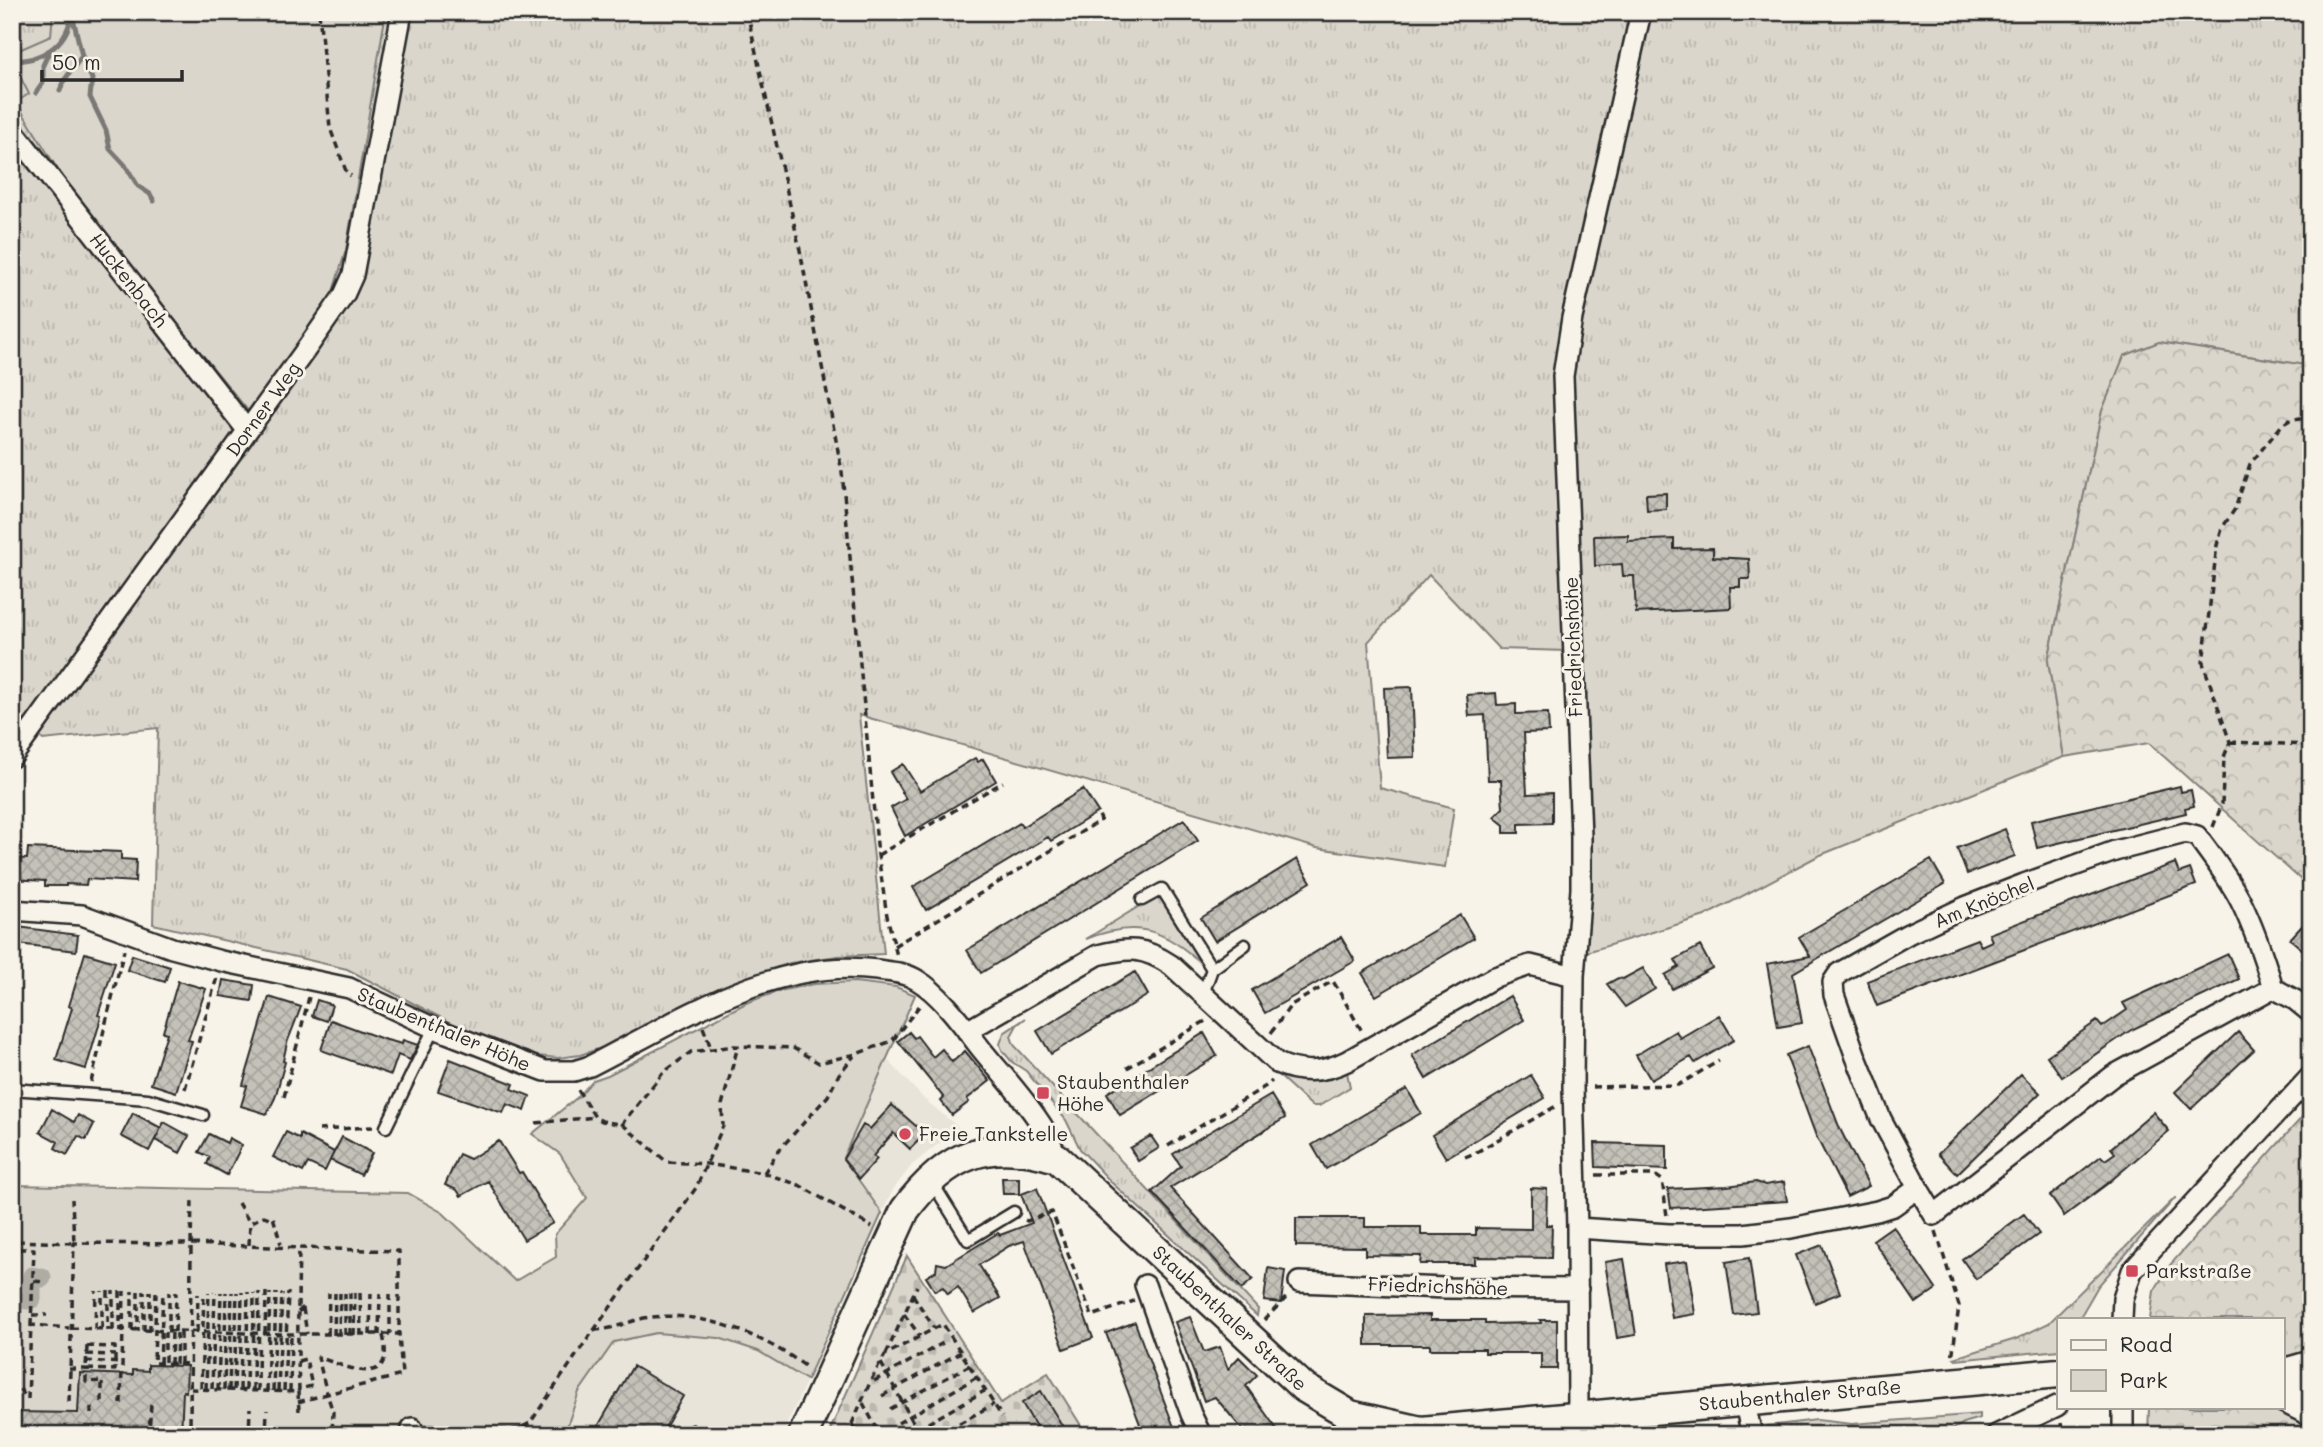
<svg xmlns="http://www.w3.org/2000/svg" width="2323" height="1447" font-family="Mali,sans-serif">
  <defs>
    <pattern id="grass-tufts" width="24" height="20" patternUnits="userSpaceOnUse" patternTransform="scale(1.75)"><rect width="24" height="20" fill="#dad6cc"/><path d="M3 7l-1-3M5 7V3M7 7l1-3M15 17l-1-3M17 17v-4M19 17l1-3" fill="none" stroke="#bbb8af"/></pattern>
    <pattern id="forest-crowns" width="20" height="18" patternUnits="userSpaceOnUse" patternTransform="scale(1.75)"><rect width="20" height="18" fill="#dad6cc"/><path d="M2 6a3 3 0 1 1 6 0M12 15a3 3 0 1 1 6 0" fill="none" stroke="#bbb8af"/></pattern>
    <pattern id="cemetery-stones" width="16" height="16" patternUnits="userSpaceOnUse" patternTransform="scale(1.75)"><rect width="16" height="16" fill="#dad6cc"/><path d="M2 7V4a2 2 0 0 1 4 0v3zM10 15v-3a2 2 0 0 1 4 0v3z" fill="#bbb8af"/></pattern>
    <pattern id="building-cross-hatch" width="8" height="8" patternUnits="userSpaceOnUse" patternTransform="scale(1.75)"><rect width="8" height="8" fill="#c4c1b9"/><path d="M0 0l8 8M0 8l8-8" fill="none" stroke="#a9a69f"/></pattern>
  </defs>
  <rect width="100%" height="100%" fill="#f7f3e8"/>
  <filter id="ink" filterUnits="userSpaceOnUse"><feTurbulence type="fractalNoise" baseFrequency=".0143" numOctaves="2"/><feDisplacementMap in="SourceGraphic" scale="14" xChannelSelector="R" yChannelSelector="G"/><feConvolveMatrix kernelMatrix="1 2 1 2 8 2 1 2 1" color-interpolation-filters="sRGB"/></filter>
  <g filter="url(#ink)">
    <!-- built -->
    <path fill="#e8e4da" d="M887 1059 923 1098 963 1131 938 1144 912 1165 893 1190 882 1213 843 1158Z
      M656 1333 719 1338 758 1351 807 1380 782 1435H564L579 1392 614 1341Z"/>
    <!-- grass -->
    <path fill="url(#grass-tufts)" stroke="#82807c" stroke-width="2" d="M12 12H2311V366L2159 342 2124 356 2102 411 2048 661 2064 757 1818 856 1705 916 1587 952 1586 889 1568 651 1499 649 1429 575 1368 642 1380 788 1454 808 1445 867 1317 848 859 715 884 954 838 956 790 963 730 984 607 1046 580 1055 558 1058 537 1056 453 1024 347 969 153 924 158 728 43 740 23 719 12 720Z
      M1159 894 1163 896 1204 966C1165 929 1137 919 1086 939Z
      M1026 1018 1017 1025 1011 1036 1014 1045 1258 1309 1257 1316 1111 1182 1080 1149 1066 1120 1026 1071 1012 1062 1002 1050 1000 1044 1004 1033Z
      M1264 1062C1297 1074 1312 1086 1347 1072L1350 1087 1319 1106H1312Z
      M2176 1197 2098 1286 2079 1319H2059V1350L1956 1360 1954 1358 2016 1339 2049 1323Z
      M1980 1414V1418L1966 1422 1942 1435 1763 1434 1767 1426 1817 1420 1852 1424Z"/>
    <!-- forest -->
    <path fill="url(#forest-crowns)" stroke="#82807c" stroke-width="2" d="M2159 342 2311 366V889L2149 743 2064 757 2048 661 2102 411 2124 356Z
      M2311 1107V1353L2292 1359H2283V1319H2150L2154 1291 2170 1265Z
      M2152 1407H2272L2297 1416 2311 1426V1435H2148L2149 1408Z"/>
    <!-- cemetery -->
    <path fill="url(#cemetery-stones)" stroke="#82807c" stroke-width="2" d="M907 1256 1001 1403 1048 1373 1087 1435H828Z"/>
    <!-- green -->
    <path fill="#dad6cc" stroke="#82807c" stroke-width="2" d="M53 12H386L346 250 330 301 249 412 174 320 63 178 16 102 29 94 12 61V53L51 36Z
      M855 982 896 987 915 995 843 1158 882 1213 807 1380 758 1351 719 1338 656 1333 614 1342 579 1392 564 1435H426L408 1428 407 1435H12V1185L408 1193 443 1213 515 1281 556 1257 555 1234 587 1198 560 1154 532 1134 579 1096 593 1080 608 1075 746 1003 779 991 814 984Z"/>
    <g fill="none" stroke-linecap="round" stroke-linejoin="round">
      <!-- stream -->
      <path stroke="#7a7874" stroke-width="5" d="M72 14 82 56 92 79 90 97 106 130 110 149 125 165 138 186 150 194 154 201
        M12 61C40 61 66 46 71 17
        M60 91 63 82 82 56
        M36 93 43 83V65L49 52"/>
      <!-- canal -->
      <path stroke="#afaca4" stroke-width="19" d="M27 1300 32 1299V1276L42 1278V1277"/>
    </g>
    <!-- building -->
    <path fill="url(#building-cross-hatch)" stroke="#2b2b2b" stroke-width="2" d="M1666 493V509L1647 510 1646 494Z
      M1628 535V541L1674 539V549L1713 548V557L1749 559 1750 579H1740V587H1730L1731 608 1636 613 1634 576H1623L1622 564 1595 566 1594 536Z
      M1412 687 1415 757 1387 758 1384 688Z
      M1496 693 1497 705 1516 704V714L1548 713 1549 732 1524 733 1527 794 1552 793V823L1519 824V833H1504V825L1494 817 1503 808 1501 780H1488L1485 715 1469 716 1467 695Z
      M975 758 978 762 983 759 996 781 905 836 891 808 906 799 890 772 903 764 920 791Z
      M2180 786 2181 792 2191 790 2194 806 2185 808 2186 813 2037 848 2031 821Z
      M1083 789 1098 812 1051 841 1048 837 926 910 913 887 1020 823 1022 827Z
      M1184 819 1198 841 981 973 967 950Z
      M2005 829 2015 856 1967 874 1957 848Z
      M28 848 121 852V859L136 860 135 882 87 879 86 885 66 884V886H45V881L12 879V858L27 859Z
      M1297 859 1311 882 1215 941 1201 918Z
      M1931 860 1945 884 1793 973 1802 1023 1778 1027 1767 964 1810 956 1799 937Z
      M2175 863 2179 873 2190 869 2196 885 1877 1006 1867 981 1977 939 1981 946 1992 941 1989 934Z
      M1460 915 1474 938 1376 996 1362 973Z
      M2311 916V957L2290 939Z
      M18 927 78 935 76 951 18 944Z
      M1341 937 1355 961 1265 1013 1252 990Z
      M1700 946 1712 968 1672 989 1665 975 1679 967 1675 960Z
      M85 953 115 962 98 1015 101 1016 99 1025 86 1069 56 1060 72 1008 69 1006Z
      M2228 954 2239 979 2131 1030 2062 1077 2047 1056 2097 1021 2102 1027 2127 1010 2123 1003Z
      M132 955 170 967 165 982 127 970Z
      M1643 968 1655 989 1625 1007 1607 984 1618 978 1623 979Z
      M1135 972 1148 995 1051 1054 1037 1031Z
      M223 980 254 985 252 1001 220 996Z
      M178 981 206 989 188 1040 192 1041 176 1092 151 1084 167 1033 163 1032Z
      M1510 996 1524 1020 1426 1079 1412 1055Z
      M269 997 301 1007 287 1043 283 1061 285 1062 275 1098 267 1114 241 1106 247 1086 243 1085Z
      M317 1000 332 1005 327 1021 312 1016Z
      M1719 1015 1734 1040 1695 1063 1691 1057 1651 1080 1636 1055 1676 1031 1680 1038Z
      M331 1020 383 1039 402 1044 403 1040 418 1045 410 1060 398 1055 391 1075 321 1050Z
      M909 1032 914 1038 917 1036 933 1057 942 1049 952 1062 965 1051 990 1081 967 1099 969 1102 952 1115 941 1101 944 1098 898 1041Z
      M2238 1032 2254 1050 2191 1109 2175 1092Z
      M1204 1033 1217 1056 1120 1115 1107 1093Z
      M1808 1046 1840 1129 1869 1186 1847 1197 1816 1136 1786 1055Z
      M450 1059 514 1084 512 1089 530 1096 525 1111 507 1104 503 1113 438 1091Z
      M2021 1074 2040 1093 1957 1174 1938 1154Z
      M1531 1075 1545 1098 1446 1158 1432 1135Z
      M1407 1089 1421 1113 1326 1169 1312 1145Z
      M1271 1095 1285 1118 1170 1188 1253 1279 1242 1289 1152 1192 1181 1166 1173 1154Z
      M892 1105 925 1134 910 1149 893 1133 873 1156 877 1159 859 1179 843 1159 863 1125 870 1129Z
      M52 1109 74 1122 78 1115 94 1124 86 1140 78 1136 67 1155 55 1148 58 1142 40 1132Z
      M2153 1112 2169 1131 2107 1184 2064 1216 2050 1196 2101 1156 2105 1160 2115 1153 2111 1148Z
      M133 1113 161 1128 149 1151 121 1136Z
      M164 1122 189 1136 180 1153 155 1140Z
      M286 1132 300 1139V1134L334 1152 325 1171 308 1163 303 1172 273 1157Z
      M209 1134 227 1143 229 1138 242 1145 227 1175 207 1164 210 1157 199 1152Z
      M1151 1136 1159 1148 1138 1161 1130 1148Z
      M342 1137 372 1153 361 1175 330 1160Z
      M499 1141 519 1173 522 1172 553 1223 524 1240 488 1181 461 1196 457 1190 445 1185 459 1154 470 1159Z
      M1595 1143 1667 1145V1170L1596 1167Z
      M1002 1178H1019V1194H1003Z
      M1756 1182 1765 1185 1784 1182 1787 1201 1671 1208 1668 1189 1727 1186Z
      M1037 1188 1093 1338 1064 1349 1024 1241 1009 1246 979 1265 1000 1298 974 1313 958 1287 948 1294 943 1287 935 1291 926 1277 936 1271 937 1263 946 1265 998 1233 1000 1235 1032 1223 1021 1194Z
      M1531 1188 1547 1189 1546 1225H1552L1551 1258 1475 1257V1264H1420L1421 1256 1365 1255V1247L1296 1246V1218H1365V1227H1421V1235H1476V1228L1531 1229Z
      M2024 1214 2039 1234 1976 1279 1962 1259Z
      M1893 1226 1936 1289 1916 1303 1873 1240Z
      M1822 1245 1840 1293 1815 1303 1796 1255Z
      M1749 1258 1757 1312 1734 1315 1726 1262Z
      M1624 1259 1636 1335 1617 1338 1605 1262Z
      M1687 1261 1695 1314 1672 1318 1664 1264Z
      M1268 1268 1285 1271 1281 1303 1264 1301Z
      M1430 1315V1320H1485V1324L1541 1323 1540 1320H1557V1369H1541V1353H1485V1349H1430V1345H1366V1316Z
      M1190 1317 1204 1352 1220 1347 1228 1369 1239 1357 1257 1375 1246 1386 1281 1435H1247L1215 1397 1204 1401 1175 1322Z
      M1135 1322 1152 1369 1177 1435H1144L1128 1392 1106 1333Z
      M148 1365 187 1366 186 1392 183 1391 181 1435H84L12 1431V1412L78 1413 80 1373 133 1375V1370L148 1371Z
      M633 1366 683 1396 661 1435H593Z
      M1041 1391 1063 1427 1051 1435H1041L1022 1403Z"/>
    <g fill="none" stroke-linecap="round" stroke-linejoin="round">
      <!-- lane casing -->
      <g stroke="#2b2b2b" stroke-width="15">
        <path id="lane" d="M1142 900 1162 889 1212 969 1203 994
          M1212 969 1245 945
          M12 1089 148 1099 203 1115
          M386 1127 434 1028
          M932 1182 968 1240 1014 1212"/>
      </g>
      <!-- street casing -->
      <g stroke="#2b2b2b" stroke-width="24">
        <path id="street" d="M12 129 247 430
          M12 757 307 348 344 295 353 275 402 12
          M12 910 82 915 172 948 221 961 349 988 434 1028 545 1071H574L590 1066C677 1022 774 956 877 970 890 972 905 972 917 980 941 994 965 1028 982 1050 1003 1076 1027 1101 1044 1129 1050 1138 1053 1149 1057 1158
          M967 1031 1098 955C1129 947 1144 947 1171 965L1277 1063C1301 1074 1323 1073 1347 1061L1495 977 1530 965 1574 976
          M1918 1188 1934 1215 2114 1075 2273 988
          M1577 1228 1669 1234H1743L1791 1228 1877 1211 1893 1206 1918 1188 1881 1119 1856 1057 1834 995 1833 982 1839 973 1908 934 1965 907 2024 884 2115 851 2185 833 2197 836C2212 857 2228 877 2240 900 2254 928 2264 958 2273 988L2295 1000 2311 1013
          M1299 1282 1445 1288 1578 1289
          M1145 1285 1191 1414 1201 1435
          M2122 1319 2123 1299 2132 1271 2311 1076
          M1744 1400 1752 1435
          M1578 1415 1577 1228 1573 1088 1574 976 1581 889V836L1563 376 1572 318 1641 12
          M411 1435 412 1428
          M1996 1435 2057 1406
          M2123 1435V1407"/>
      </g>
      <!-- secondary casing -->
      <g stroke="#2b2b2b" stroke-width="33">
        <path id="secondary" d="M2283 1387 2311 1390
          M803 1435 905 1210C947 1153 989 1137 1057 1158L1303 1387 1350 1415 1421 1431 2059 1373"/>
      </g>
      <!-- primary casing -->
      <g stroke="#2b2b2b" stroke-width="35">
        <path id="primary" d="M2283 1396 2311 1410"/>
      </g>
      <!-- highway casing -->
      <g stroke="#2b2b2b" stroke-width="40">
        <path id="highway" d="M2283 1377 2311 1369"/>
      </g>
      <!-- path -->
      <path stroke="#2b2b2b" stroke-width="3.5" stroke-dasharray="7 5" stroke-linecap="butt" d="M319 12 330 128 346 171 351 176
        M747 12 800 250 842 472 878 855 887 916 897 956
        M2230 742 2311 745
        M2213 827 2222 804 2224 757 2230 742 2203 663 2217 545 2222 528 2235 509 2250 464 2282 425 2290 420 2300 418 2306 423V454L2311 471
        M878 855 1003 782
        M894 946 1101 820 1099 815
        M703 1027 711 1048
        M1271 1033 1291 1005 1333 981 1363 1033
        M1127 1068 1207 1020
        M91 1082 124 950
        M1592 1087 1678 1085 1719 1061
        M185 1089 217 977
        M578 1090 595 1117 602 1121 623 1125 667 1162 707 1164 764 1173 799 1185 872 1227
        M284 1097 309 997
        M536 1123 595 1117
        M621 1125 663 1073 691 1052 734 1046 793 1048 819 1063 856 1054 892 1041 920 1005
        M319 1130 373 1127
        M1168 1146 1266 1086 1272 1081
        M1465 1157 1475 1153 1556 1106
        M764 1173 779 1150 828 1096 839 1074 854 1056
        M1596 1175H1655L1662 1180 1667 1216
        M238 1203 250 1223
        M1025 1220 1027 1221 1052 1212 1092 1316 1134 1301
        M1936 1231 1959 1306 1952 1359
        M249 1245 250 1223 264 1216 269 1218 273 1217 281 1244
        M34 1281 45 1282
        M108 1291V1330
        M120 1291V1330
        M138 1291V1331
        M156 1292 154 1363 191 1364
        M360 1293 361 1335
        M390 1294V1334
        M913 1295 934 1328
        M12 1296 18 1299 13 1249
        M303 1308 307 1334
        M298 1312 306 1305
        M904 1314 920 1336
        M32 1315H47
        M1264 1320 1288 1296
        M31 1325 34 1249H13L14 1241 74 1243 72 1199
        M71 1328 286 1334C293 1334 300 1334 307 1334H399V1251L299 1248C298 1295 297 1342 299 1389L298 1392 191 1389
        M102 1328V1291
        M95 1329 96 1291
        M113 1330V1291
        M132 1330V1291
        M594 1330C615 1330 631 1319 652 1317 707 1311 765 1337 808 1368
        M144 1331V1291
        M150 1331V1291
        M169 1332V1292
        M175 1332 176 1292
        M197 1332 198 1294
        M265 1334 266 1292
        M328 1334 329 1293
        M334 1335 335 1293
        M339 1335 340 1293
        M345 1335V1293
        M350 1335V1293
        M354 1335 355 1293
        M370 1335 371 1293
        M379 1335 380 1293
        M383 1335C396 1391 347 1367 318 1357L327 1394 402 1375 399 1334
        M87 1346 115 1347V1370L86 1369Z
        M86 1354 116 1355
        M886 1354 917 1286
        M86 1361 123 1363
        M298 1361 306 1359 312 1386 299 1389
        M165 1362V1332
        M160 1363 163 1292
        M881 1363 920 1435
        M171 1364 172 1332
        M176 1364 177 1332
        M181 1364V1332
        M69 1369H86V1382L102 1381V1403
        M12 1380 27 1398
        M874 1381 943 1343
        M201 1388 204 1292
        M206 1389 209 1292
        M212 1389 215 1292
        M218 1390 221 1292
        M224 1390 226 1292
        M229 1390 232 1292
        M234 1390 237 1292
        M240 1390 242 1292
        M246 1390 248 1292
        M253 1390 254 1293
        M258 1391 259 1292
        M267 1391 270 1293
        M273 1391 276 1293
        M278 1391 282 1293
        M284 1391 288 1292
        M290 1392 291 1334
        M298 1392 299 1411
        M882 1396 961 1352
        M28 1399 31 1325 69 1328
        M69 1402 74 1243 191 1244 192 1199
        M298 1402 327 1394 333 1412 332 1435
        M863 1403 880 1435
        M121 1404 124 1291
        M151 1405 149 1431H153
        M890 1409 970 1365
        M91 1414V1403
        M898 1423 977 1377
        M2061 1423 2063 1435
        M852 1424 858 1435
        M428 1426 508 1430 519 1429 530 1423 584 1344 696 1188 723 1126 722 1105 738 1046
        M665 1427 673 1432 693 1425 701 1435
        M190 1435 191 1244 299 1248
        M249 1435 250 1409
        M266 1435 267 1410
        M847 1435 872 1378 885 1355 943 1324 1002 1417
        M907 1435 986 1390
        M938 1435 994 1404
        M1000 1435 1007 1431"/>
      <!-- lane -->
      <use href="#lane" stroke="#f7f3e8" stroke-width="10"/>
      <!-- street -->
      <use href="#street" stroke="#f7f3e8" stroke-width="19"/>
      <!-- secondary -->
      <use href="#secondary" stroke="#f7f3e8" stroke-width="28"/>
      <!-- primary -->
      <use href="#primary" stroke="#f7f3e8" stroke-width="30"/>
      <!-- highway -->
      <use href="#highway" stroke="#f7f3e8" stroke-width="35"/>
    </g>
  </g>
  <!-- markers -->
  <g fill="#d1495b" stroke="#f7f3e8" stroke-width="2.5">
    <rect x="1036" y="1086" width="14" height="14" rx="3.5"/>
    <circle cx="905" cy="1134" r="7"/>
    <rect x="2125" y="1264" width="14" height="14" rx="3.5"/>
  </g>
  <g text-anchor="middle" stroke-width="6" stroke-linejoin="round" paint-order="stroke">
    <!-- street labels -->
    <g font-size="19" fill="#2b2b2b" stroke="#f7f3e8">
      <text transform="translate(129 280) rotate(52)" y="7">Huckenbach</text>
      <text transform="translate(263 409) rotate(-54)" y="7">Dorner Weg</text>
      <text transform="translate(1573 647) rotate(-92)" y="7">Friedrichshöhe</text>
      <text transform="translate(1984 902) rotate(-22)" y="7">Am Knöchel</text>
      <text transform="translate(444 1029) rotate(23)" y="7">Staubenthaler Höhe</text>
      <text transform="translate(1438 1286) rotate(2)" y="7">Friedrichshöhe</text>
      <text transform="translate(1230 1318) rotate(43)" y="7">Staubenthaler Straße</text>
      <text transform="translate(1800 1395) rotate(-5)" y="7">Staubenthaler Straße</text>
    </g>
    <!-- poi labels -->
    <g font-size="19" fill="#2b2b2b" stroke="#f7f3e8" text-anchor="start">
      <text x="1057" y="1089">Staubenthaler<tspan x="1057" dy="22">Höhe</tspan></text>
      <text x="919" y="1141">Freie Tankstelle</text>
      <text x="2146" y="1278">Parkstraße</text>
    </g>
  </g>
  <!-- margin -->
  <rect width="2323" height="1447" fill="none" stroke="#f7f3e8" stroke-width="42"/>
  <rect x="21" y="21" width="2281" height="1405" fill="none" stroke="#2b2b2b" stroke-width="2.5" filter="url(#ink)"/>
  <!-- legend -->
  <rect x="2057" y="1318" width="228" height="91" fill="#f7f3e8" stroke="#a5a39c" stroke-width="2"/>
  <rect x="2071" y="1340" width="35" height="10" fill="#f7f3e8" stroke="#a5a39c" stroke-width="2"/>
  <text x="2120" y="1352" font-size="21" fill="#2b2b2b">Road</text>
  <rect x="2071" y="1370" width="35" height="21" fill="#dad6cc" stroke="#a5a39c" stroke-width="2"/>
  <text x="2120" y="1388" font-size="21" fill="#2b2b2b">Park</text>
  <!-- scale -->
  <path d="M42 70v10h140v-10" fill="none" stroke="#2b2b2b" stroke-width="3.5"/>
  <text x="52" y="70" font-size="21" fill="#2b2b2b" stroke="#f7f3e8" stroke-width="5" paint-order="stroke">50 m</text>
</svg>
